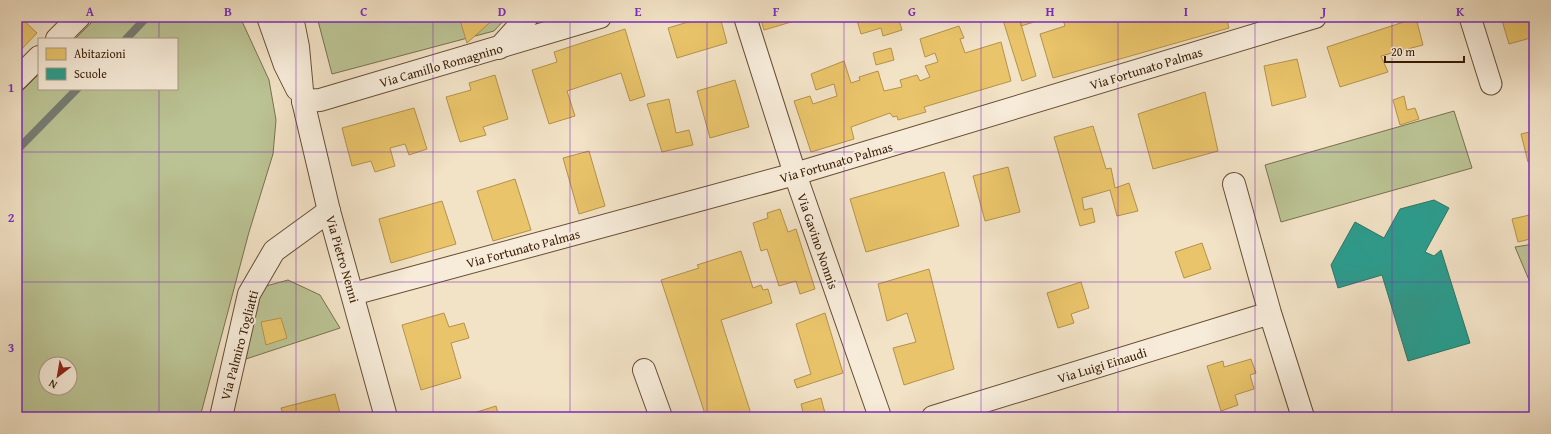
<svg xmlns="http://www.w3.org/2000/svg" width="1551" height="434" font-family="'Gentium Book Plus',serif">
  <rect width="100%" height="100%" fill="#f2e2c6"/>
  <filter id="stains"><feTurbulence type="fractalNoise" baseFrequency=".005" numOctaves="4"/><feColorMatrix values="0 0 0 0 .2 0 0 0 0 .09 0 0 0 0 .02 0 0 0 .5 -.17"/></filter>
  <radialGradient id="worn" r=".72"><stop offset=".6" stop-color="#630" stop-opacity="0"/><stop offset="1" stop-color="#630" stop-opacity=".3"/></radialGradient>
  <!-- green -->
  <path fill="#bbc394" stroke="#7a704c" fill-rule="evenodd" d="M97 17H240L269 80 276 120 273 154 249 232 200 417H17V96L39 74V89H177V39H75ZM46 364H70V388H46Z
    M317 17H507L494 31 332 74Z
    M1454 111 1472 168 1281 222 1265 165Z
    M1534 244V297L1529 280 1515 247Z
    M288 280 320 295 340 328 246 359 256 303 266 286Z"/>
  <!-- homes -->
  <path fill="#e9c46a" stroke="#b4924b" d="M17 17H20L37 33 17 54Z
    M459 17H496L467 43Z
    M705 17H720L727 43 677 58 668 28Z
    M760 17H808L764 30Z
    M856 17H898L902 30 883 36 881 28 861 34Z
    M1002 17H1019L1036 76 1022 81Z
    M1019 17H1036L1037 21 1021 26Z
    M1062 17H1094L1095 20 1106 17H1226L1229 28 1053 78 1040 34 1065 26Z
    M1501 17H1534V37L1509 44Z
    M1416 18 1423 45 1381 56 1388 72 1340 87 1327 47Z
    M959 26 964 38 960 39 965 53 1001 42 1011 81 924 107 926 112 898 120 897 116 893 117 890 113 851 127 854 139 811 152 794 101 810 96 813 104 837 96 834 84 816 90 811 74 844 61 851 83 860 80 859 77 878 71 884 91 902 87 900 80 917 75 920 81 930 77 925 66 938 62 935 53 925 57 920 39Z
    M625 29 645 96 630 101 621 73 567 91 575 116 549 124 532 70 557 62 554 52Z
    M891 48 894 60 876 65 873 53Z
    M1297 59 1306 97 1272 106 1264 66Z
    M495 75 508 119 483 127 486 135 460 142 446 97 471 90 469 83Z
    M735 80 749 127 710 138 697 91Z
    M1205 92 1218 151 1153 169 1138 114Z
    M1404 96 1407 110 1415 108 1419 119 1400 125 1393 100Z
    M669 99 676 133 689 130 693 145 662 152 647 104Z
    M414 108 427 149 409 155 405 144 390 148 395 166 375 172 371 161 352 166 342 128Z
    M1093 126 1106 169 1111 168 1115 188 1129 183 1138 211 1117 216 1110 190 1082 198 1084 210 1092 208 1095 222 1080 226 1054 137Z
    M1534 131V160L1528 162 1521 134Z
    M589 151 605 206 579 214 563 158Z
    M1008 167 1020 212 985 221 973 176Z
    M944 172 959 226 866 252 850 199Z
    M515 179 531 230 493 241 477 191Z
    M442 201 456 244 391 263 379 219Z
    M780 209 788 232 796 229 815 289 800 294 796 281 779 286 767 249 761 251 753 223 768 218 767 213Z
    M1534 214V238L1518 242 1512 219Z
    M1202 243 1211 269 1184 278 1175 252Z
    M741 251 753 288 761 285 763 290 768 289 772 303 721 320 752 417H706L661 280 699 268 697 265Z
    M929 269 954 369 904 385 893 348 916 342 907 313 887 321 878 284Z
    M1081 282 1089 308 1071 314 1074 323 1058 328 1047 293Z
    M444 313 449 327 464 323 469 338 451 343 461 378 421 390 402 325Z
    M825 313 843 373 797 388 794 380 811 374 796 324Z
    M281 318 287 338 266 345 261 322Z
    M1251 359 1256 373 1250 375 1254 389 1235 395 1238 405 1221 411 1207 366 1223 361 1224 367Z
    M335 394 341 417H284L281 408Z
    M821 398 826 417H804L801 404Z
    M496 406 499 417H461Z"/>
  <!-- schools -->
  <path fill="#2a9d8f" stroke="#2e7665" d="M1434 200 1449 208 1425 252 1434 256 1441 250 1470 343 1408 361 1382 275 1338 288 1331 265 1355 222 1384 238 1400 209Z"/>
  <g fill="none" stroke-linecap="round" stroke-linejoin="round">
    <!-- stream -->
    <path stroke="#767c74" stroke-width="8" d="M126 39 147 17
      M17 150 77 89"/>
    <!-- pedestrian casing -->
    <g stroke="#674e34" stroke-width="23">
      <path id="pedestrian" d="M1470 17 1491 84"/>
    </g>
    <!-- minor casing -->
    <g stroke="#674e34" stroke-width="24">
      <path id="minor" d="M745 17 795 174 880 417
        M57 39 79 17
        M499 48 527 17
        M17 79 39 57
        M303 101 320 100 600 17
        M1234 184 1270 313 1303 417
        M353 294 795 174 1315 17
        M644 370 661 417
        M221 417 249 294 274 251 329 211
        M933 417 1270 313"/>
    </g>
    <!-- tertiary casing -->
    <g stroke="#674e34" stroke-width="24">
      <path id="tertiary" d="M268 17 285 65 297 89
        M292 17 298 47 303 101 329 211 386 417"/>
    </g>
    <!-- pedestrian -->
    <use href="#pedestrian" stroke="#f7ecda" stroke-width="21"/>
    <!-- minor -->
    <use href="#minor" stroke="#f7ecda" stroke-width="22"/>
    <!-- tertiary -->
    <use href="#tertiary" stroke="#f7ecda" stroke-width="22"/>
  </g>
  <!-- grid -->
  <path fill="none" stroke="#7b2cbf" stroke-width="1" stroke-opacity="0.55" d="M159 17V39M296 17V417M433 17V417M570 17V417M707 17V417M844 17V417M981 17V417M1118 17V417M1255 17V417M1392 17V417M159 89V417M17 152H1534M17 282H1534"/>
  <g text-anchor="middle" stroke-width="4" stroke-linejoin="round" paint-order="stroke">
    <!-- street labels -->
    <g font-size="13" fill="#391c04" stroke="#f7ecda">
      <text transform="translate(441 65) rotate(-16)" y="5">Via Camillo Romagnino</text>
      <text transform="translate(1146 68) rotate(-17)" y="5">Via Fortunato Palmas</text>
      <text transform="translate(836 162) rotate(-16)" y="5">Via Fortunato Palmas</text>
      <text transform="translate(818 241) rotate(71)" y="5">Via Gavino Nonnis</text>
      <text transform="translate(523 248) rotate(-15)" y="5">Via Fortunato Palmas</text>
      <text transform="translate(343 259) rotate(74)" y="5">Via Pietro Nenni</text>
      <text transform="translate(239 345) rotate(-75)" y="5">Via Palmiro Togliatti</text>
      <text transform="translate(1102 365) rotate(-17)" y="5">Via Luigi Einaudi</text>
    </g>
  </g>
  <!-- margin -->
  <rect width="1551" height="434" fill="none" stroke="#f2e2c6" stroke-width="44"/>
  <!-- legend -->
  <rect x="38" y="38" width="140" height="52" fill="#f7ecda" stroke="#ab9984"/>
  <rect x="46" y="48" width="20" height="12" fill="#e9c46a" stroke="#ab9984"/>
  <text x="74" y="58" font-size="12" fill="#391c04">Abitazioni</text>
  <rect x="46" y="68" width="20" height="12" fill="#2a9d8f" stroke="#ab9984"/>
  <text x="74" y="78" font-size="12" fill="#391c04">Scuole</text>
  <!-- north arrow -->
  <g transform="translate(58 376) rotate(211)"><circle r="19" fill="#f7ecda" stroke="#ab9984"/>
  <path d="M0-3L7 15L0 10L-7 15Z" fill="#8f2418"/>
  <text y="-6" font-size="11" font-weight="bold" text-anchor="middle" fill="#391c04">N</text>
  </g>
  <!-- scale -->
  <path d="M1385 56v6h79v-6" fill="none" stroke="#391c04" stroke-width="2"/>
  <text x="1391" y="56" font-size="12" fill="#391c04" stroke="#f7ecda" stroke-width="3" paint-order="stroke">20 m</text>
  <rect x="22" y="22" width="1507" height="390" fill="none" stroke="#7b2cbf" stroke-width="1.5"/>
  <g font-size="13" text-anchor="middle" font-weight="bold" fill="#7b2cbf">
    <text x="90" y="16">A</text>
    <text x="228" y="16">B</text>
    <text x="364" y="16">C</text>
    <text x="502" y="16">D</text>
    <text x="638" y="16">E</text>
    <text x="776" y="16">F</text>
    <text x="912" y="16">G</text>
    <text x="1050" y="16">H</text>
    <text x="1186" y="16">I</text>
    <text x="1324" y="16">J</text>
    <text x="1460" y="16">K</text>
    <text x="11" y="92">1</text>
    <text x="11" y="222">2</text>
    <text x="11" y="352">3</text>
  </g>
  <rect width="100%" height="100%" filter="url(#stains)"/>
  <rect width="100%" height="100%" fill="url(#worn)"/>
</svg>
